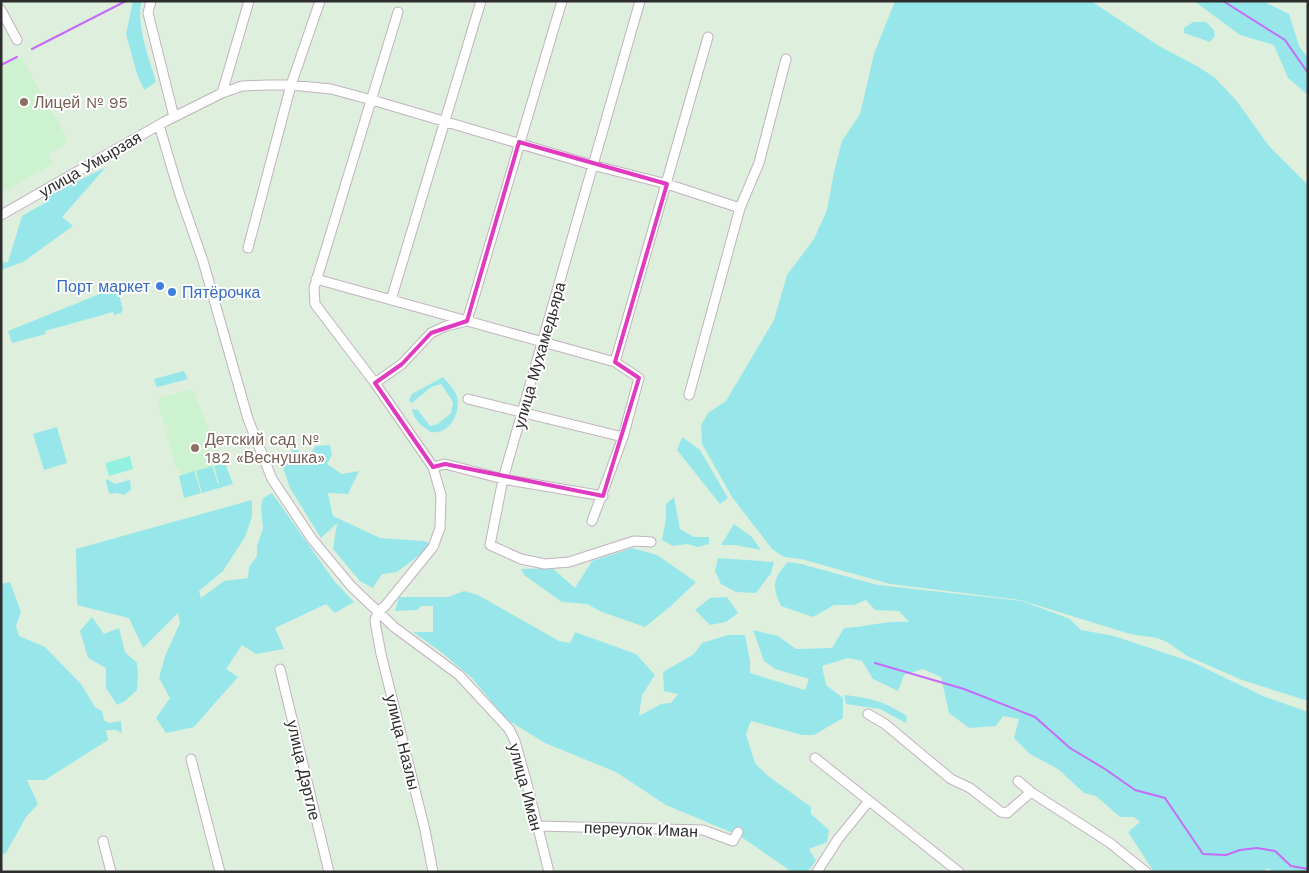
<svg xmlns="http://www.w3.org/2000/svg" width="1309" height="873" font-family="'Work Sans',sans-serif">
  <rect width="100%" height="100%" fill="#dfefde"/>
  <!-- education -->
  <path fill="#cdf2cf" d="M21 57 67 138 64 145 48 154 53 164 1 193V67Z
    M192 389 233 484 184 498 179 479 181 474 180 469 176 468 166 433 169 429V427L164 425 157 399Z"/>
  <!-- green -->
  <path fill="#97e7ea" d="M133 1H142C135 24 150 60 156 82L144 90 137 74 126 34Z
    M895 1H1091L1159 46 1197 66 1214 77 1236 100 1269 146 1308 185V701L1242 680 1187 656 1167 642 1157 638 1130 634 1020 600 890 584 801 559 784 557 772 549 732 497 702 444 701 425 708 413 726 401 774 320 787 275 814 239 827 210 834 172 842 141 860 114 874 54Z
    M1194 1H1263L1289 14 1299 46 1308 58V95L1288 78 1274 45 1240 35Z
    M1193 22H1206L1214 30 1215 36 1210 42 1184 33V28Z
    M106 167 62 217 73 226 23 262 1 270V263L8 262 22 216 45 203 50 195Z
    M117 287 123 310 121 313 114 315 113 312 45 331 46 334 12 343 8 331Z
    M184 371 188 379 158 387 156 386 154 379Z
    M443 377C447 382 452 387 455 392 464 407 451 436 431 432 428 431 424 427 421 425 416 420 413 416 412 409L418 410 430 426 438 424 451 413 453 402 441 384 431 387 412 403 409 400 412 394Z
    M57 427 67 463 44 470 33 434Z
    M682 437 700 450 728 498 720 504 677 450Z
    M330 445 332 455 327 464 342 474 359 471 348 494 328 493 333 516 380 538 424 541 429 543 426 550 397 572 382 574 373 588 360 581 333 549 337 523 321 538 290 488 283 468 294 446 303 456 309 455 316 446Z
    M225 463 233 484 202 493 196 471 212 466 218 484 219 483 214 466Z
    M194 471 201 493 184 498 179 476Z
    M107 479 115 484 130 480 131 490 124 495 116 493 109 494 106 481Z
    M272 493 335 582 354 602 335 613 326 604 275 628 284 649 256 654 242 645 226 669 238 677 194 727 166 733 156 718 170 698 159 678 165 656 180 623 178 613 143 648 129 618 77 605 76 549 252 500V517L245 537 223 571 199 591 201 598 224 581 248 578 249 567 257 556V546L263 528 261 508 263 498Z
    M674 497 680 529 694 537H709V544L698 547 687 544 673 546 662 540 666 519V504Z
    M734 524 752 537 761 550 735 545H721Z
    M632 548 657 555 696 582 671 606 645 627 602 612 587 604 562 602 524 575 521 569 552 568 575 588 592 561Z
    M718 558 774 562 771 573 756 593 736 592 721 584 715 571Z
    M788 562 801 564 878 585 1022 601 1070 619 1081 630 1114 636 1192 662 1263 696 1308 712V872H1271V870L1266 868 1265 872H1154L1128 832 1140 822 1134 817H1120L1096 796 1084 793 1058 769 1030 754 1014 738 1019 719 1003 716 996 726 969 728 949 713 941 677 923 669 904 675 898 691 873 679 862 661 848 658 822 666 826 685 843 698V718L814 735H802L751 721 746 734 755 763 768 776 811 807V814L829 830 827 842 809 849 816 861 807 872H792L740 836 666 805 616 772 545 743 506 719 472 678 441 652 413 632H433V606H421L417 610 395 611 399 597H448L464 591 478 595 559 641 570 643 575 632 636 654 655 675 642 695 639 716 661 704 671 703 678 694 664 691 663 672 694 654 702 643 728 635H745L750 661V673L805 690 809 679 775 669 764 661 753 630 778 636 796 649 832 648 844 628C866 627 887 620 909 622L899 611 875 610 866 600 854 605H834L813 617 781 606C772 586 772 579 788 562Z
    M10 582 21 612 16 626 19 636 45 647 81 684 95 707 102 711 104 720 108 723 121 721 122 733 116 730H106L108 740 45 780H27L38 804 26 817 6 853 1 855V584Z
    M727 597 738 613 726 622 710 625 695 610 710 598Z
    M92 617 104 634 119 628 125 652 137 663 138 673 137 690 125 701 117 705 106 688V668L88 658 80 631Z
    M844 695C872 698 883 701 907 716L906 723 880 709 846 704Z"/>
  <!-- pitch -->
  <path fill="#92f2df" d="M130 456 133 469 109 476 105 463Z"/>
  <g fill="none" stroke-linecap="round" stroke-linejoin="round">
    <!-- stream -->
    <path stroke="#c66af9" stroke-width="2" d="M1223 1 1285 40 1308 73
      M32 49 126 1
      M1 65 17 57
      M875 663 964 689 1035 717 1070 748 1105 769 1135 790 1165 798 1203 854 1226 855 1240 850 1257 848 1275 851 1291 866 1308 869"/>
    <!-- minor casing -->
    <g stroke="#c1b2bf" stroke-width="11">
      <path id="minor" d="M151 1 148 13 174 117
        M640 1 503 479 490 545 521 559 545 564 569 562 634 541 651 542
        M1 10 17 40
        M398 12 314 288 315 304 375 383 433 467 441 495 440 528 433 547 385 606 378 612 375 620 376 627 381 654 425 830 433 872
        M222 93 249 1
        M159 125 179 192 203 261 248 419 272 479 312 539 351 586 394 627 459 675 509 729 515 741 527 784 549 872
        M1 215 164 122 222 93 242 86 268 85H291L331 89 372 100 592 165 667 184 740 208
        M248 248 291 85 320 1
        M316 279 615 362 639 378 623 437 592 521
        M391 300 481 1
        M615 362 708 37
        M375 383 402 364 431 333 446 326 467 321 562 1
        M689 395 740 208 759 163 786 59
        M468 399 623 437
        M433 467 445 464 503 479 603 496
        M280 669 329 872
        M868 714 885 724 951 779 970 788 1001 812 1007 813 1031 792
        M815 758 959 872
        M191 759 220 872
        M1018 781 1031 792 1110 843 1146 872
        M537 826 703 830 733 841 738 832
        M103 841 111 872
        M817 872 838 839 869 801"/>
    </g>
    <!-- minor -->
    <use href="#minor" stroke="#fff" stroke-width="9"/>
  </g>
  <!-- marked area -->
  <path fill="none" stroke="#e03ac0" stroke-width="4" stroke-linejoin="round" d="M519 142 667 184 615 362 639 378 603 496 445 464 433 467 375 383 402 364 431 333 467 321Z"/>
  <!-- markers -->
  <g fill="#8d6e63" stroke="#fff" stroke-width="2">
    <circle cx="24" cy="102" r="5"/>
    <circle cx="195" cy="448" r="5"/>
  </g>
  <g fill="#3f7fe0" stroke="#fff" stroke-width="2">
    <circle cx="160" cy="286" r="5"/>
    <circle cx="172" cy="292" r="5"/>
  </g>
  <g text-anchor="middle" stroke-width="4" stroke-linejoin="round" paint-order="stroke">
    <!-- education labels -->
    <g font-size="16" fill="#785e54" stroke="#fff" text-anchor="start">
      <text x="34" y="108">Лицей № 95</text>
      <text x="205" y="445">Детский сад №<tspan x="205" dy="18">182 «Веснушка»</tspan></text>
    </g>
    <!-- street labels -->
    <g font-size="16" fill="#2d2d2d" stroke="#fff">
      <text transform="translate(90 164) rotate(-30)" y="6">улица Умырзая</text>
      <text transform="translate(539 355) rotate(-74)" y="6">улица Мухамедьяра</text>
      <text transform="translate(403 742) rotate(76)" y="6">улица Назлы</text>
      <text transform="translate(304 770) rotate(77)" y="6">улица Дэртле</text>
      <text transform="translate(526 787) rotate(75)" y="6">улица Иман</text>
      <text transform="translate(641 829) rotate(2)" y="6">переулок Иман</text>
    </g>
    <!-- shop labels -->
    <g font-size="16" fill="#366cbe" stroke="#fff" text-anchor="end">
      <text x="150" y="292">Порт маркет</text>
      <text x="182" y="298" text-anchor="start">Пятёрочка</text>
    </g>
  </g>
  <!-- border -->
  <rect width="1309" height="873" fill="none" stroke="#2d2d2d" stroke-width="5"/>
</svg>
